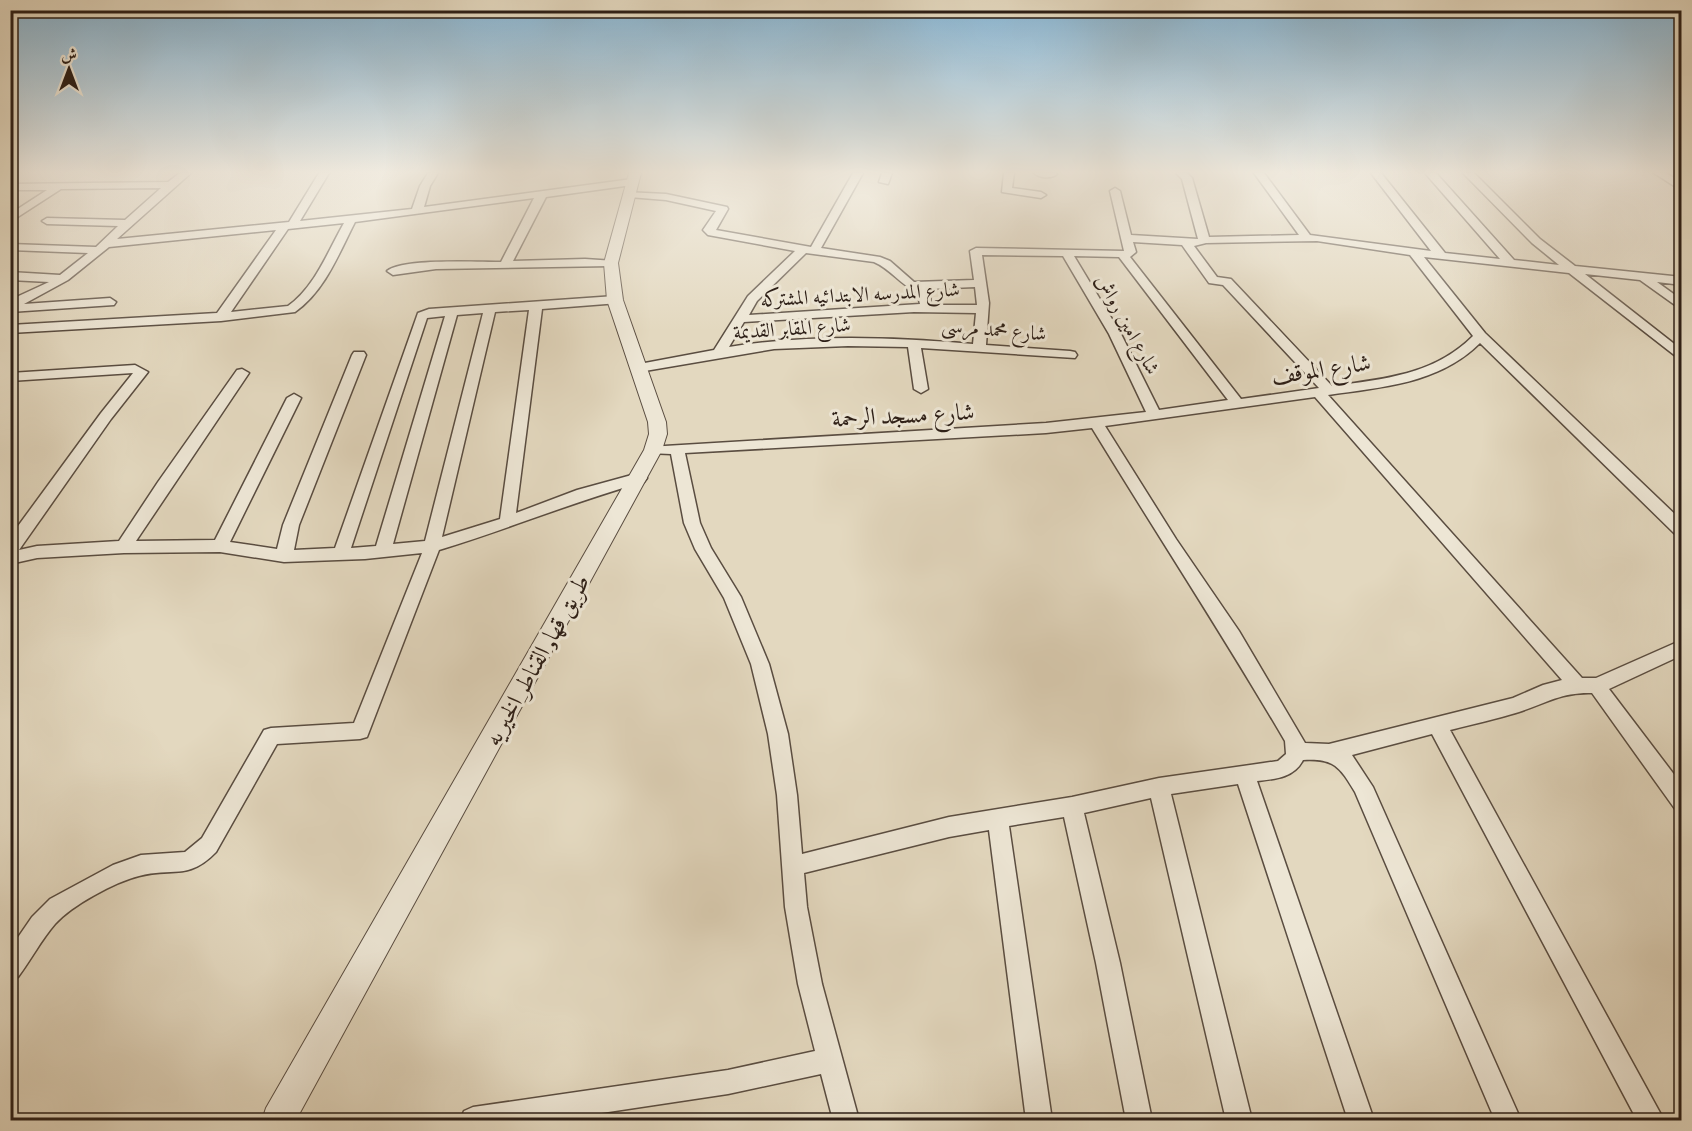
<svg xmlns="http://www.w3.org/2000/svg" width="1692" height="1131" font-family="'IM FELL Great Primer',Amiri,serif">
  <rect width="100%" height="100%" fill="#e3d8bf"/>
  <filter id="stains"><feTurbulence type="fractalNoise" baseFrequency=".00333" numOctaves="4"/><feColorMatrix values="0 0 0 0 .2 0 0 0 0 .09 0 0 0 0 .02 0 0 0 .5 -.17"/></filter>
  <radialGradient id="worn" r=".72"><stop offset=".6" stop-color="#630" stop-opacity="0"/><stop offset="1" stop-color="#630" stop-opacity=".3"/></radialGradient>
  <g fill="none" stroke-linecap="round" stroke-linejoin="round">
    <!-- minor casing -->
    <g stroke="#5a4d41" stroke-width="3">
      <path id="minor" d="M180 173H191L117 239 289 222 319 173H329L300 221 412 209 420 186 428 173H438L430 186 424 207 632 179 637 182 632 185 546 197 513 261 585 259 615 261 617 263 611 266 436 269 393 275 387 271C402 258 478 262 501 262L534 198 355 222C339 253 325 291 295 312L221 321 10 333V325L217 313 276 230 109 247 68 280 24 304 110 298 116 302 114 305 10 312V300L49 282 10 280V272L60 275 88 253 10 250V244L96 247 118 226 47 224 42 221 47 218 125 220 161 188 61 189 10 222V214L47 190H10V184L168 182ZM344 223C328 251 315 287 288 306L231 312 288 229Z
        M853 173H863L821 248 880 257 890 261 914 282 974 280 970 251 976 248 1124 251 1110 191 1115 188 1120 191 1131 235 1198 239 1182 179 1176 173H1187L1192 178 1209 237 1299 235 1254 173H1264L1310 235 1431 251 1371 173H1381L1445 253 1500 259 1425 173H1436L1514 260 1559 265 1532 243 1463 173H1474L1540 239 1575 266 1682 277V285L1657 282 1682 300V310L1640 280 1585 274 1682 350V361L1569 273 1424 257 1485 333 1682 521V536L1676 535 1480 343C1439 384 1382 387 1328 395L1582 678H1596L1682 640V655L1609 689 1682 785V811L1675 809 1592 693C1562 692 1546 703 1519 712 1496 719 1473 724 1450 730L1664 1120H1637L1432 734 1352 755 1373 787 1521 1120H1495L1355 792C1340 767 1334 758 1303 760 1294 778 1275 779 1257 781L1374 1120H1348L1238 784 1171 794 1252 1120H1226L1151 798 1084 813 1120 963 1152 1120H1126L1096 963 1064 817 1009 826 1052 1120H1026L989 830 949 837 804 873 807 907 822 984 859 1120H833L821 1074 728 1094 555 1120H460L464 1111 473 1107 728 1070 815 1051 798 984 785 907 777 795 768 734 751 664 724 598 695 549 684 523 671 454 648 453 646 450 648 447 1046 423 1146 412 1109 334 1063 256 982 255 989 303 986 345 1070 351 1075 352 1077 355 1075 358 921 348 928 389 921 393 914 389 908 347 848 346 774 349 639 372 634 371 632 368 634 365 714 350 748 296 795 251 708 235 703 230 716 211 666 200 629 197 624 194 625 192 666 194 727 207 728 209 716 230 811 247ZM1317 241 1410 255 1473 336C1434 375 1384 379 1332 386L1231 279 1217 277 1194 246 1206 243ZM1133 242 1182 245 1209 283 1223 285 1319 388 1241 399 1130 257 1136 252ZM806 253 874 262C891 269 900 285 917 292L920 304 749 315 757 301ZM1074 256 1119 257 1228 400 1159 410 1121 334ZM975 287 977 305H932L928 289ZM914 312 976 313 973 344C892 337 810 334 729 347L744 322ZM1315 397 1562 680 1543 685 1513 698 1329 744 1305 743 1239 631 1176 539 1105 426ZM1092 428C1156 533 1223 635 1285 741L1286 754 1278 761 1159 778 1072 797 949 817 802 854 797 795 788 734 769 664 741 597 711 548 700 523 685 453 1046 433Z
        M882 173H892L888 184 879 182Z
        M1004 173H1014L1012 188 1041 192 1046 195 1041 198 1002 192Z
        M1034 173H1056L1057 174C1052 179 1039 178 1034 173Z
        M1654 173H1666L1682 183V191Z
        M615 296 619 297V303L542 309 516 513 577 490 639 473 644 474 647 478 644 482C575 501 508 529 439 550L367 737 360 739 277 744 216 852C188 881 172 867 139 876 115 882 72 905 55 924 41 940 31 960 18 977L10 980V949L32 917 50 899 113 865 141 855 185 852 202 838 264 730 271 728 354 723 422 553 365 559 284 562 220 552 124 553 37 558 10 564V537L101 413 133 373 10 381V373L135 365 148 372 111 419 19 550 37 546 119 541 158 482 237 370 242 369 249 373 136 541 215 540 287 398 294 394 301 398 230 542 277 549 283 525 352 355 354 352H364L366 355 299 525 294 550 335 548 418 313 429 309ZM529 310 500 519 442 537 495 312ZM483 313 425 541 393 544 457 315ZM445 316 376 546 351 548 427 318Z"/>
    </g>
    <!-- tertiary casing -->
    <g stroke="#5a4d41" stroke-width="2">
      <path id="tertiary" d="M629 173H641L618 263 623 300 666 422 667 434 662 450 296 1120H262L266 1108 644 450 649 434 648 422 607 300 604 263Z"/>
    </g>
    <!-- minor -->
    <use href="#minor" fill="#ede6d5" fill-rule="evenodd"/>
    <!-- tertiary -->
    <use href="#tertiary" fill="#ede6d5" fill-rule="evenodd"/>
  </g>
  <!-- sky -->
  <linearGradient id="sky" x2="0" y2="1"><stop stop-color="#87b6d5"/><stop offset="0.52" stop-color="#f2ede2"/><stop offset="1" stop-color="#f2ede2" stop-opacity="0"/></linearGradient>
  <rect width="1692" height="331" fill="url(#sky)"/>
  <g text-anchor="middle" stroke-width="6" stroke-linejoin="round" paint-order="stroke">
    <!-- far-street labels -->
    <g font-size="20" fill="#2d1f17" stroke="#ede6d5">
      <text transform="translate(860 294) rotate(-3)" y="7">شارع المدرسه الابتدائيه المشتركه</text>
      <text transform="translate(1128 324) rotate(61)" y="7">شارع امين رواش</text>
      <text transform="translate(792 328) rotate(-4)" y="7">شارع المقابر القديمة</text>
      <text transform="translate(994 329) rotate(5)" y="7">شارع محمد مرسى</text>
    </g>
    <!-- street labels -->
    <g font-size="24" fill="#2d1f17" stroke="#ede6d5">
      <text transform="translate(1321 369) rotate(-8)" y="8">شارع الموقف</text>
      <text transform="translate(903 415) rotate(-3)" y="8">شارع مسجد الرحمة</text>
      <text transform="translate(537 660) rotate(-61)" y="8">طريق قها, القناطر الخيريه</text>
    </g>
  </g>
  <!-- margin -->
  <rect width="1692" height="1131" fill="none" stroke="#e3d8bf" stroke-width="36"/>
  <rect x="12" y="12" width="1668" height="1107" fill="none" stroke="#2d1f17" stroke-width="3"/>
  <rect x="18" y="18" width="1656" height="1095" fill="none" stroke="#2d1f17" stroke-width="1.5"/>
  <!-- north arrow -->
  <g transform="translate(69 69)" stroke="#ede6d5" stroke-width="4.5" paint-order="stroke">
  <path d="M0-4.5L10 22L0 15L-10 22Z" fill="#2d1f17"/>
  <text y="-9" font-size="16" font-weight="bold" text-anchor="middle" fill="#2d1f17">ش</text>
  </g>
  <rect width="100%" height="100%" filter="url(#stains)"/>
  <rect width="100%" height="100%" fill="url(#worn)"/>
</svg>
